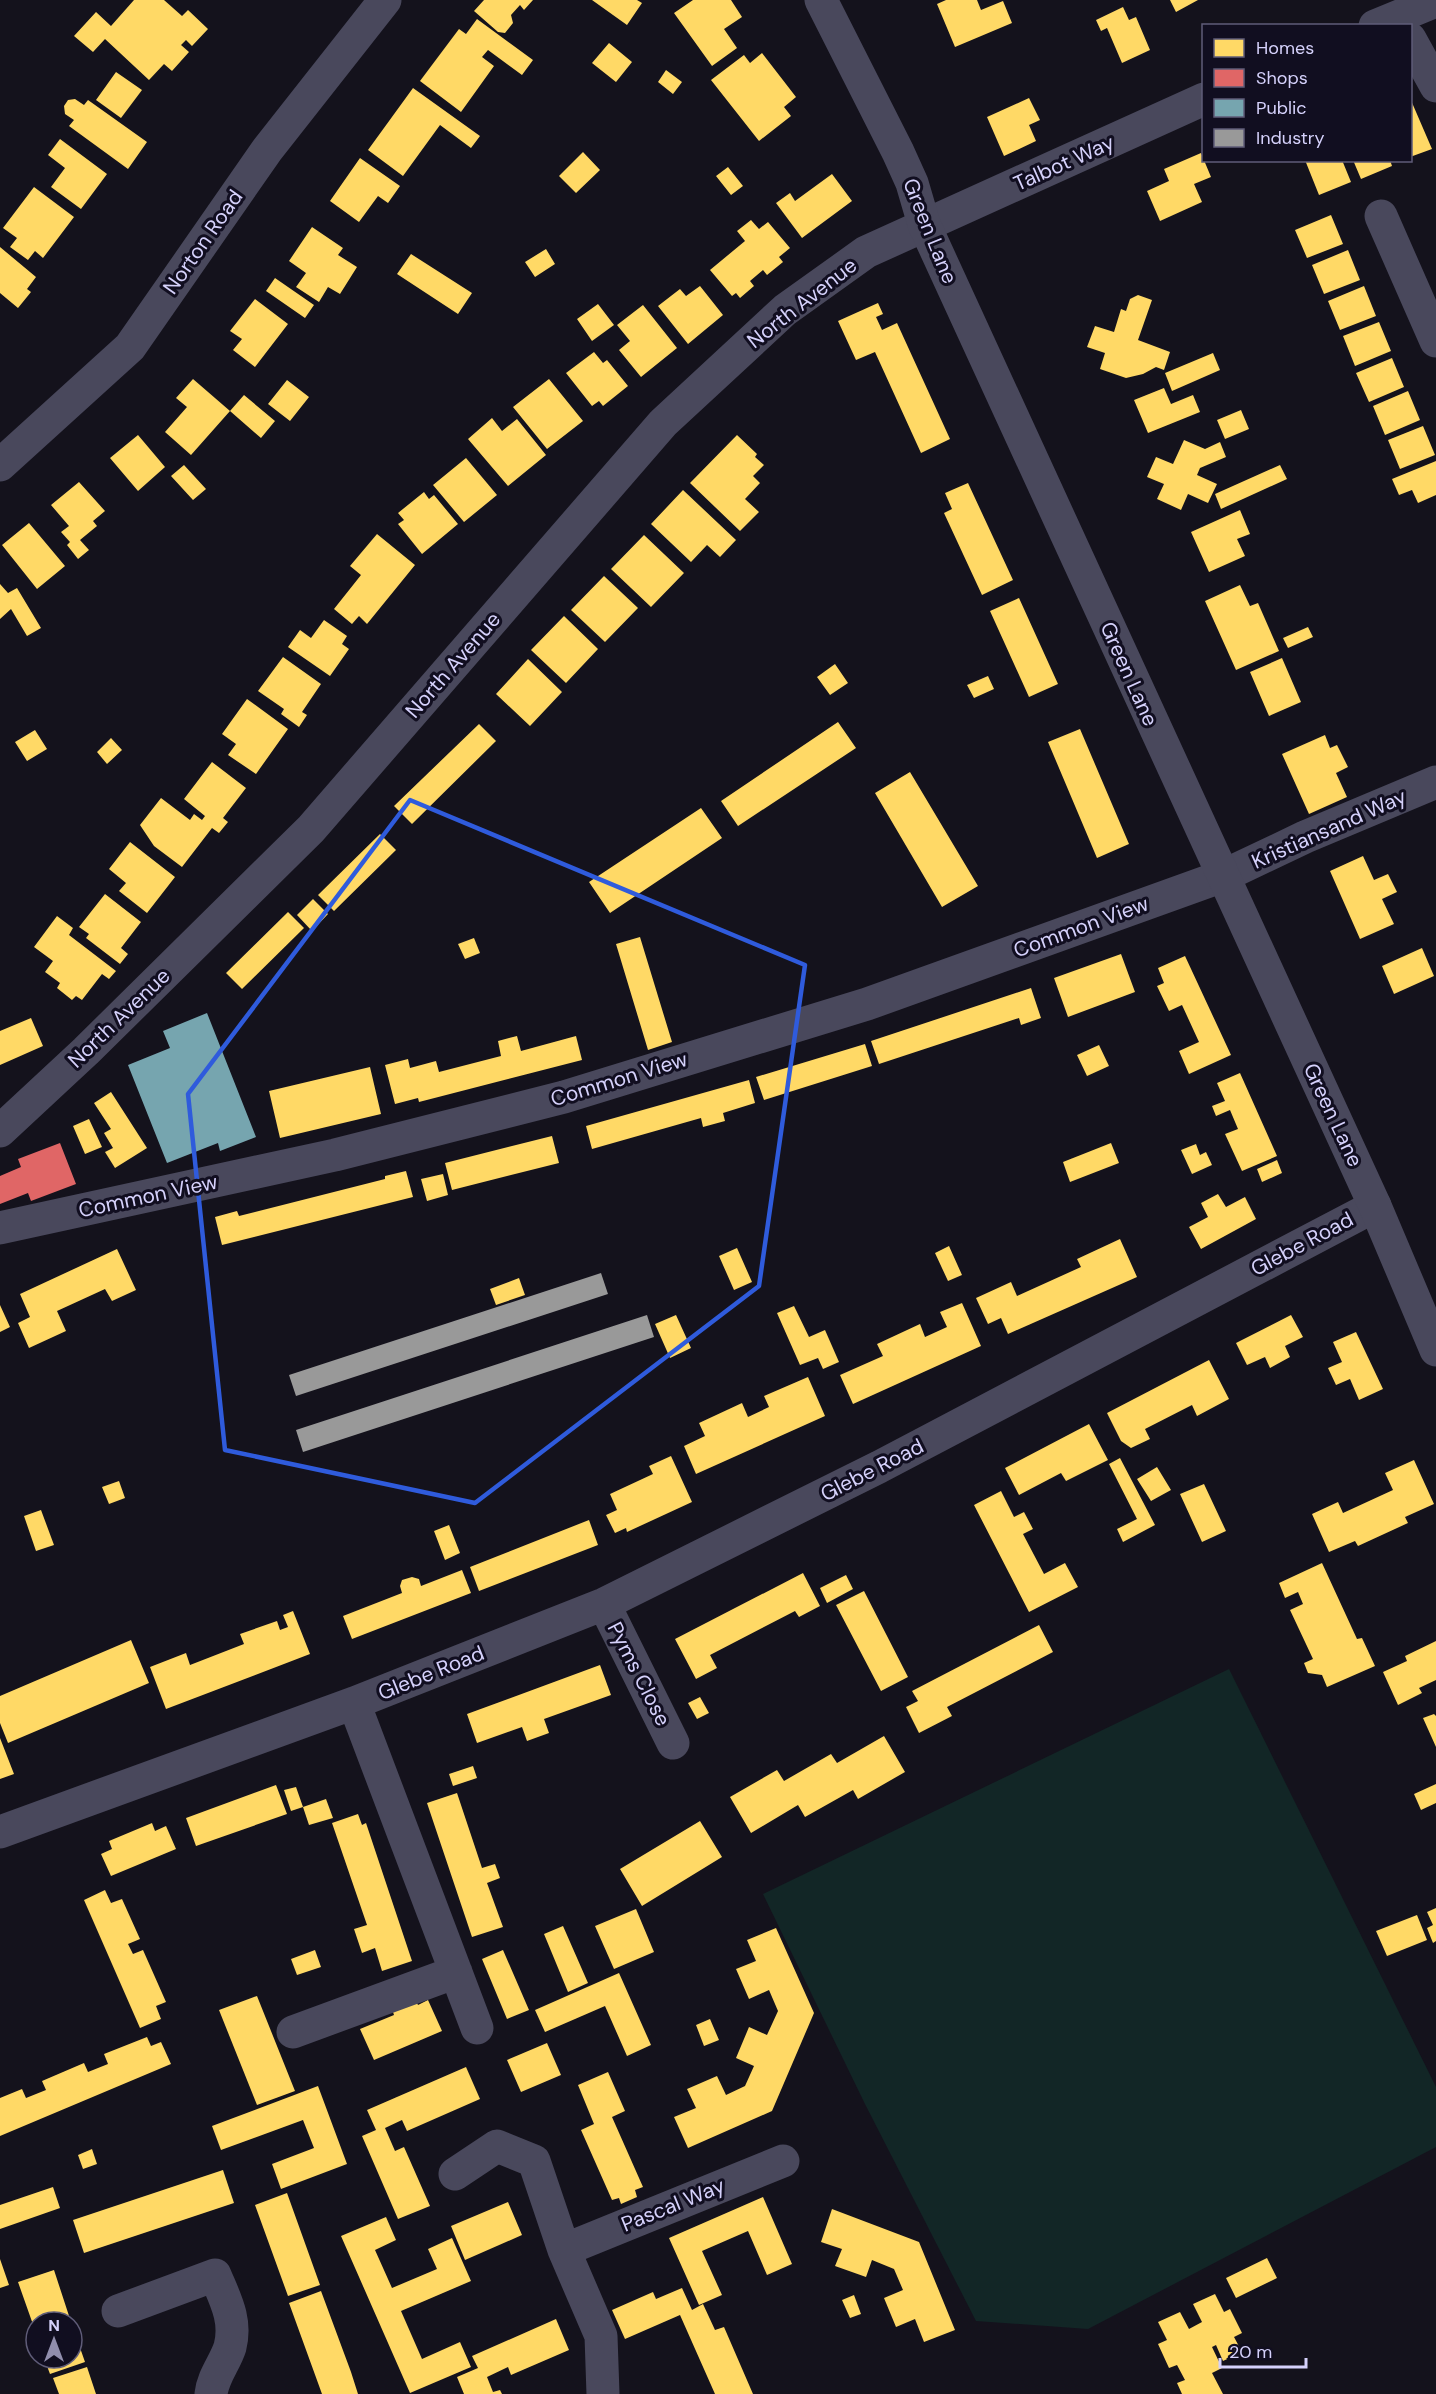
<svg xmlns="http://www.w3.org/2000/svg" width="1436" height="2394" font-family="'DM Sans',sans-serif">
  <rect width="100%" height="100%" fill="#14121c"/>
  <!-- green -->
  <path fill="#122626" d="M1229 1669 1436 2087V2147L1088 2329 976 2321 865 2104 763 1894Z"/>
  <!-- homes -->
  <path fill="#ffd966" d="M134 0H164L182 16 188 10 208 29 192 46 186 40 181 45 189 52 172 71 164 64 149 80 105 39 93 52 74 36 96 12 111 26Z
    M484 0H533L524 10 520 5 511 15 513 23 505 33 498 32 474 11Z
    M592 0H637L642 3 627 25Z
    M693 0H731L742 17 724 29 737 48 712 66 674 13Z
    M946 0H977L981 10 1003 1 1012 23 955 47 937 4Z
    M1170 0H1198L1176 12Z
    M1123 7 1129 20 1136 17 1150 50 1122 63 1107 28 1101 31 1096 20Z
    M477 19 533 60 522 75 488 50 482 57 494 66 461 112 420 81 459 29 466 34Z
    M609 43 632 62 616 82 592 63Z
    M762 53 796 97 784 107 791 116 759 141 711 80 744 55 750 63Z
    M666 70 682 82 673 94 658 82Z
    M116 72 142 90 121 118 96 100Z
    M413 88 480 136 471 148 440 125 403 176 368 150Z
    M1029 98 1040 120 1029 125 1036 141 1004 156 987 117Z
    M1410 98 1432 149 1410 157Z
    M75 99 84 105 88 100 147 142 128 169 69 126 74 120 65 114 64 106 68 100Z
    M60 139 107 174 81 209 51 187 65 168 48 155Z
    M583 152 600 170 576 193 559 176Z
    M1201 153 1211 177 1194 184 1202 202 1160 221 1147 191 1169 181 1164 169Z
    M360 158 400 186 388 203 378 196 359 222 330 201Z
    M1305 160H1342L1351 182 1319 195Z
    M1353 160H1390L1392 166 1361 179Z
    M728 167 743 186 731 195 716 176Z
    M832 174 852 201 802 238 776 203 790 193 795 201Z
    M34 187 74 217 43 258 35 251 28 260 10 247 17 238 3 228Z
    M1331 215 1343 244 1307 258 1295 230Z
    M751 220 759 229 768 222 790 248 779 257 783 262 767 275 763 270 750 281 754 286 740 298 736 293 732 296 710 270 745 241 737 231Z
    M312 227 343 248 338 255 357 267 340 294 328 287 319 302 296 287 306 273 289 261Z
    M0 247 36 277 27 289 31 292 18 308 0 293Z
    M546 249 555 264 535 277 525 262Z
    M1348 250 1360 280 1324 294 1312 265Z
    M411 254 472 293 458 314 397 274Z
    M275 278 314 305 305 318 266 291Z
    M700 286 723 315 688 344 658 306 680 289 686 296Z
    M1364 286 1376 316 1340 330 1328 301Z
    M1138 295 1152 300 1138 340 1170 352 1164 370 1156 367 1143 374 1126 378 1100 369 1105 353 1087 347 1095 326 1114 332 1121 309 1126 311 1130 299Z
    M255 299 288 324 255 367 233 350 242 339 230 331Z
    M878 303 883 314 876 317 882 330 897 323 950 439 921 453 875 352 856 360 838 321Z
    M598 304 614 325 592 341 577 319Z
    M643 305 677 348 641 377 619 350 630 341 617 325Z
    M1379 322 1391 351 1355 366 1343 336Z
    M594 352 603 363 607 360 628 386 603 406 599 401 592 406 566 373Z
    M1213 353 1220 370 1172 391 1165 373Z
    M1392 358 1404 387 1369 402 1356 373Z
    M193 379 230 411 191 455 165 432 187 407 176 398Z
    M549 379 583 421 547 449 513 407Z
    M287 380 309 397 290 421 268 404Z
    M1164 388 1171 404 1193 395 1200 412 1148 433 1134 400Z
    M1408 391 1420 420 1385 435 1373 406Z
    M244 395 275 421 261 438 230 411Z
    M1241 410 1249 429 1225 439 1217 420Z
    M492 418 502 431 517 419 546 455 508 486 468 439Z
    M1423 426 1435 455 1400 469 1388 440Z
    M138 435 165 467 138 491 110 458Z
    M737 435 757 454 755 457 764 465 753 476 760 483 745 499 759 512 740 531 690 483Z
    M1184 440 1205 449 1220 442 1226 457 1200 468 1197 475 1217 484 1208 503 1188 494 1181 510 1157 499 1164 484 1147 477 1156 457 1173 464Z
    M466 458 497 495 464 522 433 485Z
    M1436 461V495L1418 503 1412 490 1399 495 1392 479Z
    M184 465 206 489 193 500 171 476Z
    M1280 465 1287 479 1221 509 1215 494Z
    M79 482 105 511 93 521 97 526 80 540 89 550 78 559 67 545 70 542 61 532 69 526 51 505Z
    M968 483 1013 580 982 595 944 513 952 509 945 493Z
    M683 490 736 540 720 557 707 545 691 562 651 524Z
    M424 492 429 499 434 495 458 524 422 554 398 524 404 520 398 513Z
    M1240 510 1250 534 1237 539 1245 556 1209 572 1191 532Z
    M29 523 65 566 37 589 2 545Z
    M377 534 415 565 367 624 359 616 352 624 334 609 361 575 350 566Z
    M644 535 684 573 651 607 611 569Z
    M604 576 638 608 605 642 571 610Z
    M0 584 8 593 17 588 41 628 27 636 11 609 0 619Z
    M1240 585 1250 606 1258 603 1279 651 1236 670 1205 601Z
    M1019 598 1058 684 1029 697 990 611Z
    M564 616 598 649 566 683 531 650Z
    M324 620 347 636 342 644 349 649 330 676 288 647 300 630 311 638Z
    M1308 627 1313 637 1288 648 1283 638Z
    M283 657 321 684 302 712 307 715 299 727 281 714 284 709 258 691Z
    M1282 658 1301 702 1269 716 1250 672Z
    M528 659 562 692 530 726 496 694Z
    M835 664 848 683 830 695 817 677Z
    M988 676 994 689 974 698 967 685Z
    M247 699 288 729 256 774 228 755 236 744 222 734Z
    M838 722 856 748 738 826 721 801Z
    M479 724 496 741 412 824 394 806Z
    M1080 729 1129 844 1097 858 1048 742Z
    M35 730 47 749 27 761 15 742Z
    M1325 735 1330 748 1337 745 1348 767 1336 773 1347 797 1309 814 1282 754Z
    M111 738 122 750 107 764 97 752Z
    M212 762 246 788 223 818 228 822 219 833 212 828 182 867 154 846 140 825 161 798 190 820 194 814 202 820 205 816 184 799Z
    M910 772 978 886 942 907 875 793Z
    M701 808 722 838 610 913 589 882Z
    M380 834 396 850 334 911 318 895Z
    M130 842 175 877 147 913 119 891 126 883 109 869Z
    M1363 856 1374 880 1388 874 1397 892 1382 899 1394 924 1360 939 1330 871Z
    M105 894 141 922 121 948 128 954 120 964 86 938 89 934 79 927Z
    M313 899 328 914 312 931 297 915Z
    M288 912 304 928 242 989 226 973Z
    M57 916 73 928 69 935 116 971 109 979 102 974 82 1000 76 996 72 1000 57 988 60 983 45 972 53 961 34 947Z
    M640 937 672 1042 648 1050 616 944Z
    M474 938 480 953 465 959 458 944Z
    M1422 948 1434 976 1394 994 1382 966Z
    M1121 954 1135 992 1068 1017 1054 978Z
    M1185 956 1231 1055 1189 1074 1179 1051 1199 1042 1182 1005 1169 1011 1157 986 1164 983 1158 968Z
    M1031 988 1041 1018 1021 1025 1019 1018 879 1064 871 1041Z
    M31 1018 43 1046 0 1065V1031Z
    M517 1036 521 1051 576 1036 582 1060 419 1102 418 1098 395 1104 385 1065 408 1059 410 1068 436 1061 439 1072 501 1056 498 1041Z
    M865 1044 872 1066 764 1100 756 1077Z
    M1099 1045 1109 1066 1087 1076 1077 1055Z
    M370 1067 381 1114 280 1138 269 1091Z
    M1240 1073 1277 1156 1242 1171 1225 1134 1238 1129 1230 1110 1216 1116 1212 1106 1225 1101 1217 1083Z
    M749 1080 755 1103 723 1113 725 1121 703 1127 701 1118 592 1149 586 1126Z
    M111 1092 147 1148 115 1168 105 1152 113 1148 104 1133 111 1129 94 1103Z
    M89 1119 102 1147 85 1154 73 1126Z
    M552 1136 559 1163 452 1190 445 1163Z
    M1111 1143 1119 1163 1070 1182 1063 1162Z
    M1196 1144 1200 1155 1206 1152 1212 1165 1192 1174 1181 1150Z
    M1277 1160 1282 1173 1262 1182 1257 1169Z
    M406 1171 413 1197 222 1245 215 1217 237 1211 239 1216 385 1179V1176Z
    M443 1174 448 1195 427 1201 421 1179Z
    M1218 1194 1226 1207 1245 1197 1256 1219 1201 1249 1189 1227 1208 1217 1201 1203Z
    M1120 1239 1137 1277 1008 1334 1001 1318 988 1324 976 1298 1011 1282 1017 1296 1081 1267 1077 1259Z
    M949 1246 962 1275 948 1281 935 1253Z
    M737 1248 752 1282 734 1290 719 1256Z
    M117 1249 136 1290 112 1301 105 1289 57 1311 66 1331 29 1348 18 1323 30 1317 20 1294Z
    M519 1278 525 1295 496 1305 490 1289Z
    M962 1303 981 1346 853 1404 840 1375 883 1356 877 1344 920 1324 925 1337 947 1327 940 1312Z
    M0 1305 10 1327 0 1332Z
    M794 1306 809 1337 825 1330 839 1362 823 1369 818 1358 800 1365 777 1313Z
    M676 1315 691 1348 670 1358 655 1324Z
    M1291 1315 1303 1337 1285 1346 1290 1357 1270 1368 1265 1357 1247 1365 1236 1343Z
    M1356 1332 1383 1389 1359 1400 1350 1379 1336 1385 1328 1368 1342 1362 1333 1342Z
    M1209 1360 1229 1399 1197 1416 1192 1405 1145 1429 1150 1439 1131 1448 1121 1441 1107 1413Z
    M808 1377 825 1416 696 1474 684 1446 705 1436 699 1423 742 1403 748 1417 769 1407 764 1396Z
    M1089 1424 1108 1460 1066 1481 1061 1473 1019 1495 1005 1468Z
    M671 1456 692 1502 627 1532 626 1528 615 1533 606 1515 617 1510 610 1494 653 1474 649 1466Z
    M1120 1458 1155 1525 1123 1542 1117 1529 1137 1519 1109 1464Z
    M1414 1460 1434 1504 1405 1517 1408 1523 1358 1546 1355 1541 1329 1552 1312 1514 1338 1502 1343 1513 1393 1490 1385 1473Z
    M1157 1467 1171 1490 1151 1501 1137 1479Z
    M119 1481 125 1498 109 1504 102 1487Z
    M1204 1484 1226 1531 1202 1542 1180 1494Z
    M1001 1491 1014 1517 1024 1512 1033 1529 1023 1534 1044 1574 1065 1563 1078 1587 1029 1612 974 1505Z
    M41 1510 54 1545 36 1551 24 1516Z
    M589 1520 598 1545 479 1591 470 1567Z
    M449 1525 460 1553 445 1560 434 1531Z
    M1322 1563 1357 1639 1362 1638 1375 1666 1327 1687 1322 1675 1308 1673 1304 1663 1313 1659 1290 1610 1303 1604 1298 1592 1285 1598 1279 1583Z
    M462 1570 471 1593 352 1639 343 1616 402 1593 400 1586 402 1580 412 1577 419 1579 421 1586Z
    M803 1573 820 1606 799 1617 795 1611 710 1655 717 1668 696 1679 675 1639Z
    M846 1575 853 1589 827 1603 820 1588Z
    M864 1591 908 1677 881 1691 836 1605Z
    M293 1611 310 1654 166 1709 150 1667 186 1653 190 1665 244 1644 240 1634 277 1621 280 1630 288 1627 283 1615Z
    M1039 1625 1053 1652 947 1707 952 1716 919 1733 906 1707 918 1701 912 1691Z
    M131 1640 149 1683 8 1743 0 1723V1696Z
    M1436 1641V1680L1419 1688 1422 1693 1398 1705 1383 1672 1407 1661 1405 1656Z
    M600 1665 611 1695 544 1719 549 1733 527 1741 522 1727 477 1743 467 1714Z
    M700 1697 709 1713 697 1719 688 1703Z
    M1434 1714 1436 1716V1747L1423 1718Z
    M884 1736 905 1772 858 1799 853 1790 805 1817 798 1805 751 1833 730 1797 777 1770 784 1781 831 1754 837 1763Z
    M0 1738 14 1774 0 1779Z
    M473 1766 477 1778 453 1786 449 1774Z
    M1436 1784V1803L1421 1810 1414 1794Z
    M276 1785 287 1814 196 1846 186 1818Z
    M296 1787 303 1807 291 1811 284 1790Z
    M457 1793 482 1868 495 1864 500 1878 487 1883 503 1927 472 1937 427 1803Z
    M326 1799 333 1818 309 1825 303 1807Z
    M358 1814 362 1825 366 1823 412 1961 382 1971 375 1948 362 1953 354 1929 367 1925 332 1823Z
    M700 1821 722 1857 642 1906 620 1869Z
    M152 1823 155 1831 166 1826 176 1849 111 1876 101 1854 112 1849 109 1841Z
    M105 1890 111 1903 122 1899 140 1939 128 1944 133 1954 143 1950 166 2002 156 2006 161 2019 140 2028 84 1900Z
    M1436 1908V1941L1433 1943 1427 1928 1433 1925 1427 1912Z
    M636 1909 654 1952 614 1969 595 1926Z
    M1417 1915 1427 1940 1387 1956 1376 1931Z
    M563 1926 588 1983 568 1992 544 1934Z
    M776 1928 814 2013 772 2111 688 2148 674 2117 696 2108 687 2089 717 2076 726 2095 745 2086 754 2066 736 2058 749 2027 767 2035 778 2011 769 1990 749 1999 736 1969 756 1961 747 1940Z
    M315 1950 321 1967 297 1975 291 1959Z
    M503 1950 529 2010 507 2019 482 1959Z
    M619 1973 651 2045 627 2056 605 2006 545 2032 535 2010Z
    M257 1996 295 2091 257 2105 219 2010Z
    M415 1999 418 2005 428 2000 442 2031 374 2060 360 2029 394 2015 392 2009Z
    M710 2019 719 2040 704 2046 696 2025Z
    M147 2037 151 2046 161 2042 171 2064 0 2136V2098L22 2089 26 2098 46 2090 42 2081 84 2063 88 2072 108 2064 104 2054Z
    M547 2043 561 2075 521 2092 507 2060Z
    M466 2067 480 2099 407 2131 402 2120 385 2128 395 2151 404 2147 430 2206 398 2219 362 2136 376 2130 367 2110Z
    M608 2072 625 2111 612 2117 643 2187 635 2190 637 2197 621 2204 619 2198 612 2200 581 2130 594 2124 578 2085Z
    M318 2086 347 2164 281 2189 272 2164 314 2148 303 2120 221 2150 212 2126Z
    M92 2149 97 2164 83 2169 78 2155Z
    M223 2170 234 2203 84 2253 73 2220Z
    M53 2187 60 2208 0 2229V2205Z
    M287 2193 320 2285 288 2296 255 2205Z
    M763 2197 792 2264 767 2275 748 2231 702 2251 722 2295 699 2305 669 2238Z
    M508 2202 522 2235 465 2260 451 2226Z
    M832 2209 919 2242 955 2330 924 2342 915 2319 896 2327 884 2298 903 2290 894 2269 872 2260 866 2277 835 2266 842 2249 821 2242Z
    M386 2217 396 2240 375 2250 392 2288 437 2269 428 2249 452 2238 471 2281 401 2311 422 2359 460 2342 471 2367 410 2393 341 2236Z
    M1267 2258 1277 2278 1236 2298 1226 2278Z
    M0 2259 9 2285 0 2288Z
    M54 2270 71 2322H36V2333L18 2282Z
    M682 2288 692 2310 703 2304 715 2330 724 2327 753 2394H715L680 2315 625 2339 612 2310 653 2292 656 2299Z
    M321 2291 351 2372 358 2394H322L289 2303Z
    M1215 2294 1224 2312 1230 2309 1242 2333 1234 2337 1242 2352 1223 2361 1216 2345 1212 2347 1222 2368 1212 2373 1223 2394H1182L1177 2383 1185 2380 1177 2365 1169 2368 1158 2344 1167 2340 1158 2322 1180 2312 1189 2329 1202 2322 1193 2304Z
    M854 2295 861 2314 850 2318 842 2300Z
    M556 2319 569 2350 511 2375 508 2367 487 2377 493 2392 500 2390 502 2394H464L457 2377 478 2368 472 2356Z
    M72 2325 85 2362 50 2374 44 2358H72Z
    M87 2367 96 2394H59L53 2378Z"/>
  <!-- shops -->
  <path fill="#e06666" d="M60 1143 76 1184 31 1201 28 1193 0 1204V1176L21 1167 18 1159Z"/>
  <!-- public -->
  <path fill="#76a5af" d="M207 1013 256 1137 220 1151 218 1143 167 1163 128 1065 170 1048 163 1031Z"/>
  <!-- industry -->
  <path fill="#999" d="M601 1273 608 1294 296 1396 289 1375Z
    M647 1315 654 1337 303 1452 296 1430Z"/>
  <g fill="none" stroke-linecap="round" stroke-linejoin="round">
    <!-- minor -->
    <path stroke="#49485c" stroke-width="33" d="M1375 26 1436 1
      M1410 39 1436 86
      M1381 216 1436 341
      M0 1131 86 1051 311 829 663 423 785 310 866 252 1204 99
      M0 1228 335 1155 564 1097 867 1004 1223 876 1305 837 1436 782
      M604 1604 673 1743
      M354 1703 477 2028
      M0 1832 354 1703 604 1604 879 1467 1375 1206
      M293 2032 456 1972
      M455 2174 497 2146 534 2161 564 2250 601 2336 603 2394
      M564 2250 783 2161
      M118 2311 215 2275C225 2299 237 2320 230 2347 225 2363 213 2376 211 2394"/>
    <!-- tertiary -->
    <path stroke="#49485c" stroke-width="33" d="M821 0 898 152 912 183 924 224 1375 1206 1436 1350
      M0 465 130 347 267 150 385 0"/>
  </g>
  <!-- marked area -->
  <path fill="none" stroke="#2f5bdc" stroke-width="4.5" stroke-linejoin="round" d="M410 800 805 965 759 1286 475 1503 225 1450 188 1094Z"/>
  <g text-anchor="middle" stroke-width="6" stroke-linejoin="round" paint-order="stroke">
    <!-- street labels -->
    <g font-size="21" fill="#d5d1fb" stroke="#110e20">
      <text transform="translate(1064 163) rotate(-24)" y="7">Talbot Way</text>
      <text transform="translate(930 231) rotate(68)" y="7">Green Lane</text>
      <text transform="translate(203 242) rotate(-55)" y="7">Norton Road</text>
      <text transform="translate(802 303) rotate(-38)" y="7">North Avenue</text>
      <text transform="translate(453 665) rotate(-49)" y="7">North Avenue</text>
      <text transform="translate(1129 674) rotate(66)" y="7">Green Lane</text>
      <text transform="translate(1329 829) rotate(-24)" y="7">Kristiansand Way</text>
      <text transform="translate(1081 927) rotate(-20)" y="7">Common View</text>
      <text transform="translate(119 1018) rotate(-44)" y="7">North Avenue</text>
      <text transform="translate(619 1079) rotate(-17)" y="7">Common View</text>
      <text transform="translate(1333 1115) rotate(65)" y="7">Green Lane</text>
      <text transform="translate(148 1196) rotate(-12)" y="7">Common View</text>
      <text transform="translate(1302 1244) rotate(-28)" y="7">Glebe Road</text>
      <text transform="translate(872 1470) rotate(-27)" y="7">Glebe Road</text>
      <text transform="translate(431 1673) rotate(-22)" y="7">Glebe Road</text>
      <text transform="translate(639 1674) rotate(63)" y="7">Pyms Close</text>
      <text transform="translate(673 2205) rotate(-22)" y="7">Pascal Way</text>
    </g>
  </g>
  <!-- legend -->
  <rect x="1202" y="24" width="210" height="138" fill="#110e20" stroke="#5f5c78" stroke-width="1.5"/>
  <rect x="1214" y="39" width="30" height="18" fill="#ffd966" stroke="#5f5c78" stroke-width="1.5"/>
  <text x="1256" y="54" font-size="18" fill="#d5d1fb">Homes</text>
  <rect x="1214" y="69" width="30" height="18" fill="#e06666" stroke="#5f5c78" stroke-width="1.5"/>
  <text x="1256" y="84" font-size="18" fill="#d5d1fb">Shops</text>
  <rect x="1214" y="99" width="30" height="18" fill="#76a5af" stroke="#5f5c78" stroke-width="1.5"/>
  <text x="1256" y="114" font-size="18" fill="#d5d1fb">Public</text>
  <rect x="1214" y="129" width="30" height="18" fill="#999999" stroke="#5f5c78" stroke-width="1.5"/>
  <text x="1256" y="144" font-size="18" fill="#d5d1fb">Industry</text>
  <!-- north arrow -->
  <g transform="translate(54 2340)"><circle r="28" fill="#110e20" stroke="#5f5c78" stroke-width="1.5"/>
  <path d="M0-4.5L10 22L0 15L-10 22Z" fill="#918ead"/>
  <text y="-9" font-size="16" font-weight="bold" text-anchor="middle" fill="#d5d1fb">N</text>
  </g>
  <!-- scale -->
  <path d="M1220 2358v9h86v-9" fill="none" stroke="#d5d1fb" stroke-width="3"/>
  <text x="1229" y="2358" font-size="18" fill="#d5d1fb" stroke="#110e20" stroke-width="4.5" paint-order="stroke">20 m</text>
</svg>
